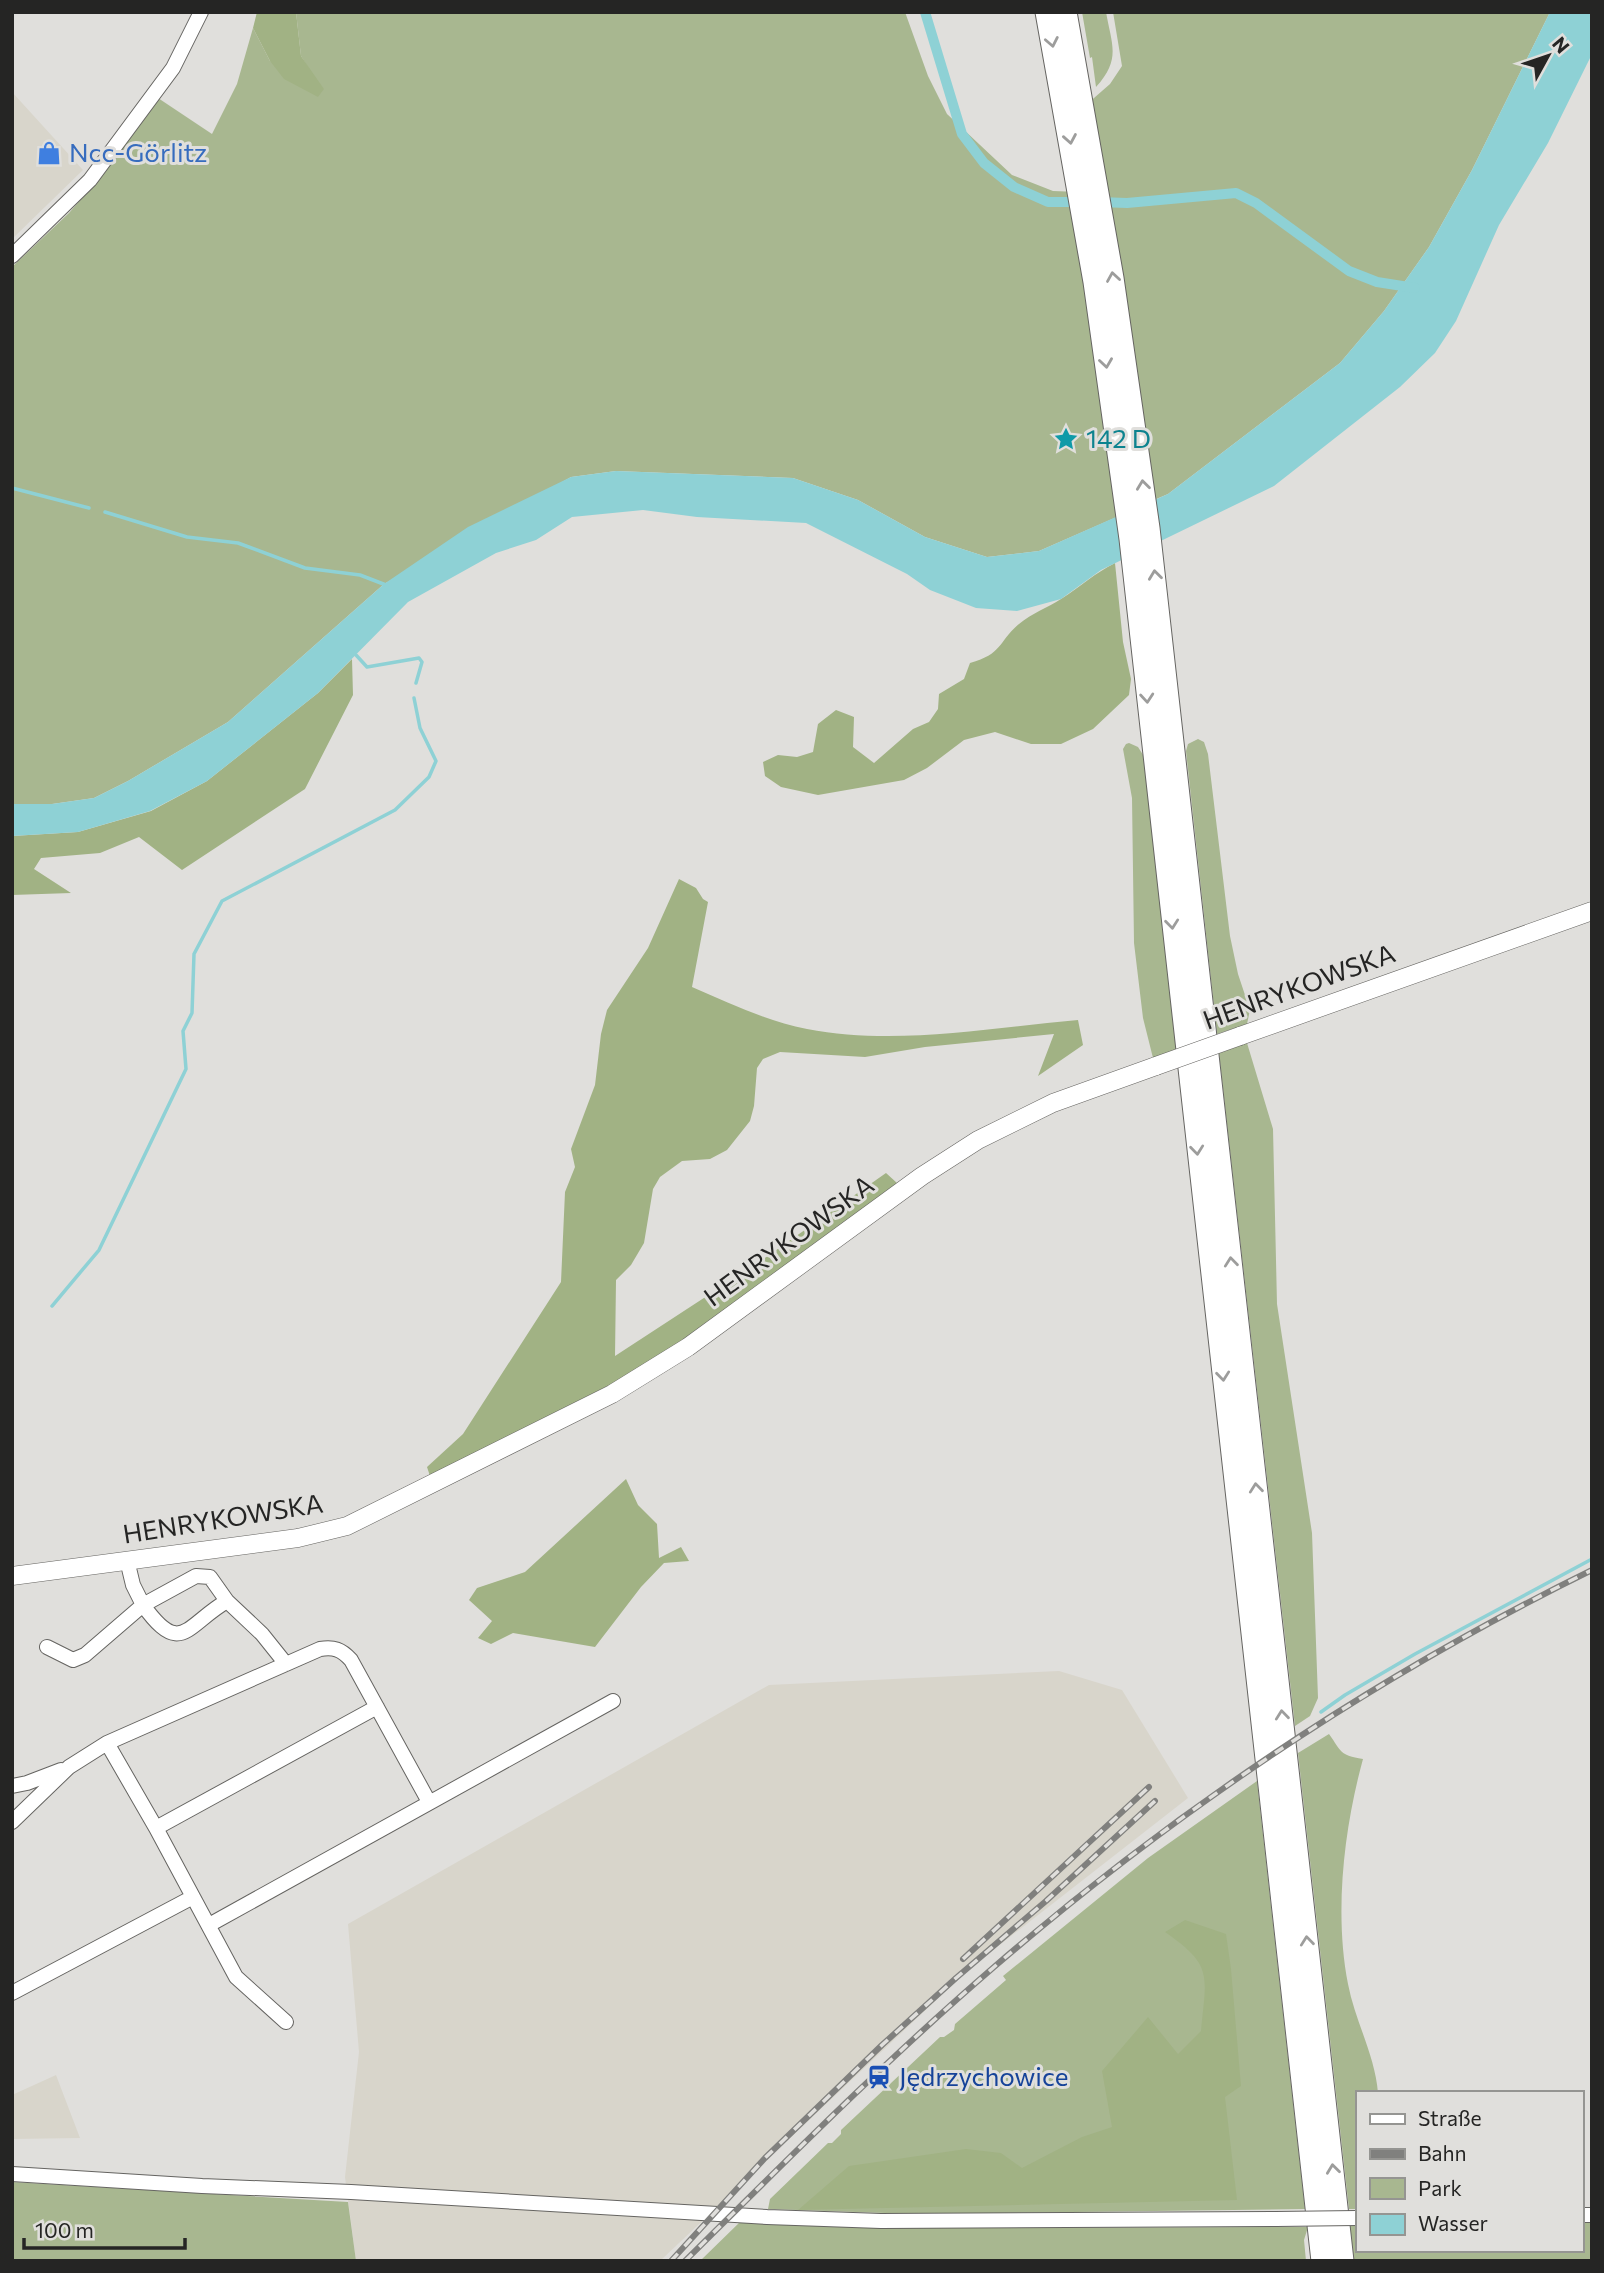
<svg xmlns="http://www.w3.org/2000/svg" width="1604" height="2273" font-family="Commissioner,sans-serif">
  <rect width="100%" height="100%" fill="#e0dfdc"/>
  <!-- built -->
  <path fill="#d8d5cb" d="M12 92 83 170 12 239Z
    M1059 1671 1122 1690 1188 1798 970 1968 660 2261H356L345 2177 359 2052 348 1924 769 1685Z
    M56 2075 80 2138 12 2139V2095Z"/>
  <!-- green -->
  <path fill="#a8b790" d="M296 12H905L928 76 947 114 1012 175 1053 191 1079 192 1126 513 1039 551 987 557 925 537 858 500 793 478 616 471 571 477 384 584 228 722 128 781 94 798 52 804H12V267L69 213 95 183 158 98 212 134 237 84 253 28 270 61 309 69 301 56Z
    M1082 12H1106C1112 46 1121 59 1096 87L1092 57 1090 58Z
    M1113 12H1550L1472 170 1429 247 1384 311 1340 363 1168 494 1147 503 1086 105 1110 84 1122 66Z
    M1198 739 1204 742 1208 754 1230 936 1238 974 1250 1010 1247 1024 1217 1034 1186 751 1188 744Z
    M1126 744 1129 743 1138 747 1145 758 1177 1049 1153 1058 1143 1018 1134 943 1132 798 1123 749Z
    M1247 1043 1273 1129 1277 1304 1312 1533 1318 1698 1310 1716 1295 1726 1219 1053Z
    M1329 1734C1342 1752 1339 1755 1363 1759 1344 1828 1334 1913 1348 1984 1355 2021 1375 2055 1378 2093H1357V2209H1349L1298 1753Z
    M1257 1781 1305 2209 914 2214 768 2209 770 2199 828 2143H832L841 2134V2130L940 2037H944L954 2030 955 2024 1006 1980 1003 1976 1148 1858Z
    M12 2182 348 2202 356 2261H12Z
    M1581 2221H1592V2261H1354L1350 2226H1357V2250H1581Z
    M740 2222 871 2228 1308 2227 1304 2240 1306 2261H700Z"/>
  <!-- forest -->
  <path fill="#a1b284" d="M257 12H296L301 56 324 89 318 97 284 79 270 61 253 28Z
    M1115 563 1123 642 1131 679 1129 695 1093 729 1061 744H1031L995 732 964 740 927 768 904 780 818 795 781 787 765 776 763 762 778 755 797 757 813 752 818 724 836 710 854 717 853 747 874 763 913 729 929 722 938 709 939 694 964 679 970 663C1003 654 998 642 1019 624 1032 613 1047 608 1061 599 1080 587 1095 573 1115 563Z
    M352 659 353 695 305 789 182 870 139 837 100 853 41 858 34 869 71 893 12 895V836L78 832 151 811 207 781 318 693Z
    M679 879 696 888 703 899 708 902 692 987C729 1003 766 1021 807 1029 895 1046 989 1028 1078 1020L1083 1045 1038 1076 1054 1034 925 1047 865 1057 780 1052 763 1059 757 1068 754 1106 750 1121 727 1150 710 1159 682 1161 660 1177 653 1189 644 1243 631 1265 616 1280 615 1356 759 1262 886 1173 897 1183 654 1363 431 1479 427 1467 463 1434 561 1282 565 1192 575 1167 571 1149 595 1085 601 1034 607 1010 648 948Z
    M626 1479 638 1505 657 1524 659 1558 681 1547 689 1561 664 1563 641 1587 595 1647 513 1633 491 1644 478 1638 492 1621 469 1600 477 1588 525 1572Z
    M1185 1920 1226 1934 1231 1969 1241 2086 1225 2097 1237 2200 798 2210 849 2166 966 2149 1001 2153 1022 2168 1082 2137 1112 2127 1102 2071 1148 2017 1178 2054 1201 2031C1206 1975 1214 1966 1165 1932Z"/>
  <!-- water -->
  <path fill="#8ed1d5" d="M1550 12H1592V54L1548 143 1499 225 1456 321 1435 353 1400 387 1274 486 1101 570 1061 599 1017 611 976 608 930 590 907 574 806 523 697 517 643 510 572 517 536 540 496 553 408 602 318 693 207 781 150 811 78 832 12 836V804H52L94 798 128 781 228 722 384 584 468 527 571 477 616 471 793 478 858 500 925 537 987 557 1039 551 1168 494 1340 363 1384 311 1429 247 1472 170Z"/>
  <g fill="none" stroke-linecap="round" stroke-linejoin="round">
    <!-- stream -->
    <path stroke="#8ed1d5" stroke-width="3.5" d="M12 488 89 508
      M105 512 187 537 238 543 305 568 360 575 386 585
      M356 655 367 667 419 658 422 662 416 683
      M52 1306 99 1250 186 1069 183 1031 192 1013 194 954 222 901 395 810 429 777 436 761 420 728 414 698
      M1321 1712 1345 1695 1415 1654 1592 1559"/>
    <!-- canal -->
    <path stroke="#8ed1d5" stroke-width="10" d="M925 12 962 134 984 163 1014 187 1048 202H1082
      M1099 202 1127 203 1236 193 1256 203 1349 271 1377 282 1415 288"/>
    <!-- minor casing -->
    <g stroke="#656461" stroke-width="16">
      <path id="minor" d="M12 256 90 180 173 68 201 12
        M127 1560 133 1585 143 1605 196 1576 210 1577 227 1601 262 1634 286 1664
        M47 1647 73 1660 85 1655 143 1605C181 1658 186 1625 227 1601
        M107 1743 156 1828 236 1977 286 2022
        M12 1786 27 1783 61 1770
        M12 1822 69 1767 107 1743 320 1649C334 1647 341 1649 351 1660L429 1802
        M156 1828 377 1707
        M209 1925 613 1701
        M12 1993 193 1897
        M12 2174 202 2186 351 2192 767 2217 881 2221 1276 2219
        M1581 2215H1592"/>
    </g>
    <!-- major casing -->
    <g stroke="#656461" stroke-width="19">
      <path id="major" d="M1240 1036 1592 911
        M12 1576 298 1538 347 1526 612 1394 688 1347 922 1176 978 1140 1053 1103 1156 1066"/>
    </g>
    <!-- highway casing -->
    <g stroke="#656461" stroke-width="23">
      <path id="highway" d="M1046 12 1094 282 1130 539 1322 2261
        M1066 12 1113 278 1149 528 1343 2261"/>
    </g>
    <!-- minor -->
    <use href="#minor" stroke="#fff" stroke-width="14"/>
    <!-- major -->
    <use href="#major" stroke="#fff" stroke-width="18"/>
    <!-- highway -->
    <use href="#highway" stroke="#fff" stroke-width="21"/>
    <!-- rail casing -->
    <g stroke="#80807e" stroke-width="6">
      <path id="rail" d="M963 1959 1149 1787
        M671 2261 765 2158 882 2045 956 1978 1046 1901 1155 1801
        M685 2261C786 2161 886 2060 994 1967 1175 1811 1376 1676 1592 1570"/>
    </g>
    <!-- rail -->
    <use href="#rail" stroke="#e0dfdc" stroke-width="3.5" stroke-dasharray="10" stroke-linecap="butt"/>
    <!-- minor-bridge casing -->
    <g stroke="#656461" stroke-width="16" stroke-linecap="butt">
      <path id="minor-bridge" d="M1276 2219 1357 2218"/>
    </g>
    <!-- major-bridge casing -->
    <g stroke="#656461" stroke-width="19" stroke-linecap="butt">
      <path id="major-bridge" d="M1156 1066 1240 1036"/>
    </g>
    <!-- minor-bridge -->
    <use href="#minor-bridge" stroke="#fff" stroke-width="14"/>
    <!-- major-bridge -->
    <use href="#major-bridge" stroke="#fff" stroke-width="18"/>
  </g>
  <!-- one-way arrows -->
  <defs><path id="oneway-chevron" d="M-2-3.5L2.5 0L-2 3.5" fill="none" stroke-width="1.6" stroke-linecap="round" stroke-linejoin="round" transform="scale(1.75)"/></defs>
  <g stroke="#9d9d9c">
    <use href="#oneway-chevron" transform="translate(1052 42) rotate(79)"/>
    <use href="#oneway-chevron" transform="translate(1070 139) rotate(80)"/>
    <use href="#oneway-chevron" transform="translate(1113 277) rotate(-99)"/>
    <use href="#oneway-chevron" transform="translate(1106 363) rotate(82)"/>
    <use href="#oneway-chevron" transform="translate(1143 485) rotate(-97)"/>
    <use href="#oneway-chevron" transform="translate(1155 575) rotate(-97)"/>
    <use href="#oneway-chevron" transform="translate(1147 698) rotate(85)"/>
    <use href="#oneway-chevron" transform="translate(1172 924) rotate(84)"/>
    <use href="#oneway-chevron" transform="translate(1197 1150) rotate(84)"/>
    <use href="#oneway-chevron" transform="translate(1231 1262) rotate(-96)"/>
    <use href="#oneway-chevron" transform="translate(1223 1376) rotate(84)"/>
    <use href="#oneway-chevron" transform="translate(1256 1488) rotate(-96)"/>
    <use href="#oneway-chevron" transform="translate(1282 1715) rotate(-96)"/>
    <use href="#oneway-chevron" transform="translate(1307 1941) rotate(-96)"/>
    <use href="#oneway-chevron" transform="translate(1333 2169) rotate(-97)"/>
  </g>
  <!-- icons -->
  <defs>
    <g id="shop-bare" transform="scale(1.89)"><path d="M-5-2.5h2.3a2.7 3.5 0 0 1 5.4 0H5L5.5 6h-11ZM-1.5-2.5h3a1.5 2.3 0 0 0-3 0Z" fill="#3f7fe0" stroke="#e0dfdc" stroke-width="2.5" paint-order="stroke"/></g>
    <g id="sight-bare" transform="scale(1.89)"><path d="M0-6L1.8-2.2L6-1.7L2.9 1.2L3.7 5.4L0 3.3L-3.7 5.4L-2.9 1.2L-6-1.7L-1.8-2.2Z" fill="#0f9aa8" stroke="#e0dfdc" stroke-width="2.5" paint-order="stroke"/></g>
    <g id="station-bare" transform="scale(1.89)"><path d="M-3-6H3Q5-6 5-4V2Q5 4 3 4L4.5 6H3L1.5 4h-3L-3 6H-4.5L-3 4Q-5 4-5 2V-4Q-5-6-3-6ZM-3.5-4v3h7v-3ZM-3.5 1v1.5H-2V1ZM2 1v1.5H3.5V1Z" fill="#1a4fb4" stroke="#e0dfdc" stroke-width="2.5" paint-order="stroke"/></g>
  </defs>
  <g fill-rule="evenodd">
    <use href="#shop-bare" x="49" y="153"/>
    <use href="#sight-bare" x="1066" y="439"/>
    <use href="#station-bare" x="879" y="2077"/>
  </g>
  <g text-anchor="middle" stroke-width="6" stroke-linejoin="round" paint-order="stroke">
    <!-- shop labels -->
    <g font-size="26" fill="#366cbe" stroke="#e0dfdc" text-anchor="start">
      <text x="69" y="162">Ncc-Görlitz</text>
    </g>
    <!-- culture labels -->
    <g font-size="26" fill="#0d838f" stroke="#e0dfdc" text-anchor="start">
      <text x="1086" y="448">142 D</text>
    </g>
    <!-- street labels -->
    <g font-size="26" fill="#252524" stroke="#e0dfdc">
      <text transform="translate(1299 987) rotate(-20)" y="9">HENRYKOWSKA</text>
      <text transform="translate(789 1241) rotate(-36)" y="9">HENRYKOWSKA</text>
      <text transform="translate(223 1519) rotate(-9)" y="9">HENRYKOWSKA</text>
    </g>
    <!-- transit labels -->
    <g font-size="26" fill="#164399" stroke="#e0dfdc" text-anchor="start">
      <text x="899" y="2086">Jędrzychowice</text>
    </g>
  </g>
  <!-- border -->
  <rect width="1604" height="2273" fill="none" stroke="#252524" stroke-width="28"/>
  <!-- legend -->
  <rect x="1356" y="2091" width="228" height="161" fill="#e0dfdc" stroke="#959592" stroke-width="2"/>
  <rect x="1370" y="2114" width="35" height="10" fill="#ffffff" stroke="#959592" stroke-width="2"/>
  <text x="1418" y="2126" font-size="21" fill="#252524">Straße</text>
  <rect x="1370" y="2149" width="35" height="10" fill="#80807e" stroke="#959592" stroke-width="2"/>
  <text x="1418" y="2161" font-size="21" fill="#252524">Bahn</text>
  <rect x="1370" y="2178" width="35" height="21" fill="#a8b790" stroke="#959592" stroke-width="2"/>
  <text x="1418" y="2196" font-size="21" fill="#252524">Park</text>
  <rect x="1370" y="2214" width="35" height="21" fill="#8ed1d5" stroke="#959592" stroke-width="2"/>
  <text x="1418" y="2231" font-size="21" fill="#252524">Wasser</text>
  <!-- north arrow -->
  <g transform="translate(1548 56) rotate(50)" stroke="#e0dfdc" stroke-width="5" paint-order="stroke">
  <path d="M0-5L12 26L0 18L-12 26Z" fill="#252524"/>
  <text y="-10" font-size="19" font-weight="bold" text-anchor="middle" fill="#252524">N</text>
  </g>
  <!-- scale -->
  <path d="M24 2238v10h161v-10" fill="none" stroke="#252524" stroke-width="3.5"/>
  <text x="35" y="2238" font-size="21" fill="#252524" stroke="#e0dfdc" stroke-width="5" paint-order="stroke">100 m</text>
</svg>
